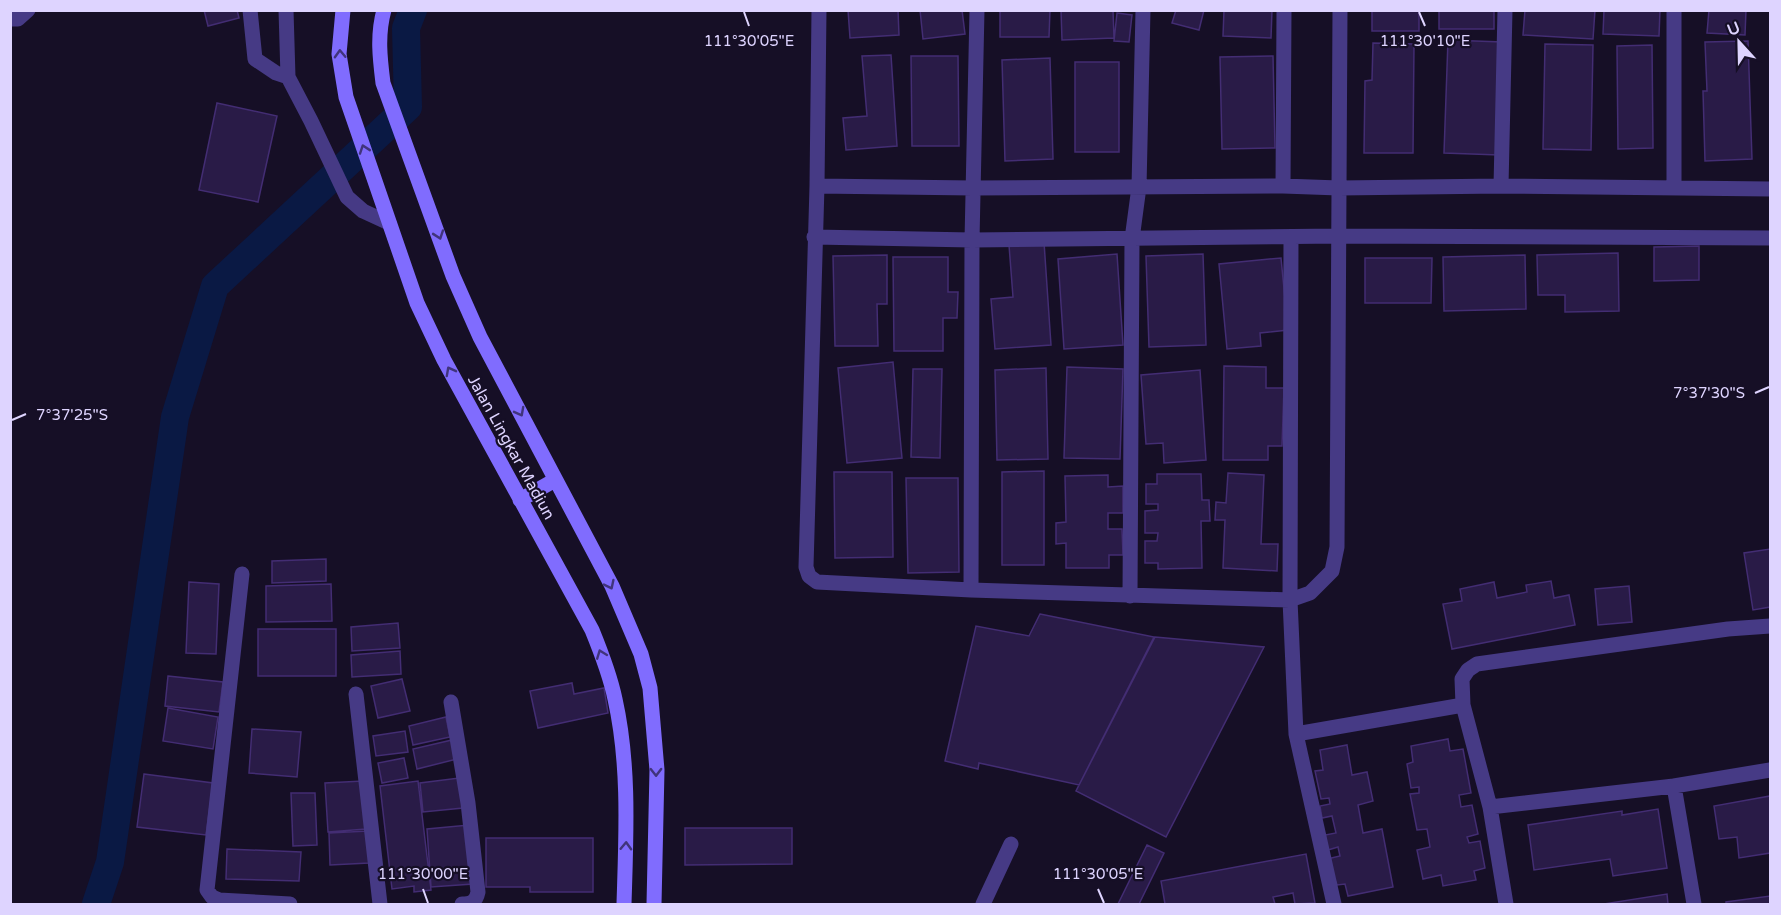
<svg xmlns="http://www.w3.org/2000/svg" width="1781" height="915" font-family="'Varela Round',sans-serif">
  <rect width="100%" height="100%" fill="#160f26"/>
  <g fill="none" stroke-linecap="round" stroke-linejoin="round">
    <!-- canal -->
    <path stroke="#0a1944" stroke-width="28" d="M96 904 110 862 175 417 215 286 408 107 406 28 413 10"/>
  </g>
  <!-- building -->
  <path fill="#291b47" stroke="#432d73" stroke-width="1.5" d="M204 10H237L239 18 208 26Z
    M848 10H898L899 35 850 38Z
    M920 10H962L965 34 923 39Z
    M1000 10H1050L1049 37H1000Z
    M1061 10H1113L1114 38 1062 40Z
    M1176 10H1204L1199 30 1172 23Z
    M1224 10H1272L1271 38 1223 36Z
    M1372 10H1419V31H1372Z
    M1439 10H1494V29H1439Z
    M1525 10H1595L1593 39 1523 35Z
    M1604 10H1660L1659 36 1603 34Z
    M1709 10H1746L1745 35 1707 33Z
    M1117 13 1132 15 1129 42 1114 41Z
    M1448 40 1502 42 1499 155 1444 153Z
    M1748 41 1752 159 1705 161 1703 91H1707L1705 42Z
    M1373 43 1414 44 1413 153H1364L1365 81 1372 80Z
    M1545 44 1593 45 1591 150 1543 149Z
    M1652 45 1653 148 1618 149 1617 46Z
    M891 55 897 146 846 150 843 118 867 116 862 56Z
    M911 56H958L959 146H912Z
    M1273 56 1275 148 1222 149 1220 57Z
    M1050 58 1053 159 1005 161 1002 60Z
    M1075 62H1119V152H1075Z
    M217 103 277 116 258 202 199 190Z
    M1044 242 1051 345 995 349 991 299 1013 297 1009 245Z
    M1699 246V280L1654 281V247Z
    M1618 253 1619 311 1565 312V295H1538L1537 255Z
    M1117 254 1123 345 1064 349 1058 259Z
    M1203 254 1206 345 1149 347 1146 256Z
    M887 255V304H877L878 346H835L833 256Z
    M1525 255 1526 309 1444 311 1443 257Z
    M893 257H948V292H958L957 318H943V351H894Z
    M1281 258 1288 330 1260 333 1261 346 1227 349 1219 264Z
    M1365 258H1432L1431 303H1365Z
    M893 362 902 458 847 463 838 368Z
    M1224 366 1266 367V388H1284L1282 446H1268V460H1223Z
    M1067 367 1123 369 1120 459 1064 458Z
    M1046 368 1048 459 997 460 995 370Z
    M913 369H942L940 458 911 457Z
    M1200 370 1206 460 1164 463 1163 443 1146 444 1141 375Z
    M1044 471V565H1002V472Z
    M834 472H892L893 557 835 558Z
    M1228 473 1264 475 1261 544H1278L1277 571 1223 568 1225 520H1215L1216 502 1226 503Z
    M1157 474H1201L1202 500H1209L1210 521H1201L1202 568 1158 569V563H1145V541H1157L1158 533H1145V511L1158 510V504H1146V484H1157Z
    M1108 475V487L1123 486V513H1108V529H1122L1123 555H1109V568H1066V543L1056 544V523L1066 522 1065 476Z
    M906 478H958L959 572 908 573Z
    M1770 549V607L1753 610 1744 553Z
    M326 559V581L272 583V561Z
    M1551 581 1554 598 1569 595 1575 625 1452 649 1443 604 1462 601 1460 589 1494 582 1497 598 1527 592 1526 585Z
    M189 582 219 584 216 654 186 653Z
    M331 584 332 621 266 622V586Z
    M1629 586 1632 622 1598 625 1595 589Z
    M1040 614 1154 637 1079 785 979 763 978 769 945 761 976 626 1029 636Z
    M398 623 400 648 352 651 351 627Z
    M258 629H336V676H258Z
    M1155 637 1264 647 1166 837 1076 791Z
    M400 651 401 674 352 677 351 655Z
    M168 676 223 682 219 712 165 706Z
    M402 679 410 711 378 718 371 686Z
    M572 683 574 694 604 688 608 713 538 728 530 691Z
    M168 708 218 717 213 749 163 741Z
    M446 717 450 737 413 745 409 726Z
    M252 729 301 732 297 777 249 773Z
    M405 731 408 752 376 756 373 736Z
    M1448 739 1450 751 1463 749 1471 793 1459 795 1461 807 1472 805 1478 834 1467 837 1469 843 1480 841 1485 868 1474 871 1476 880 1443 886 1441 875 1423 879 1417 850 1430 847 1427 829 1417 830 1410 794 1419 793V787L1411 788 1407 764 1413 762 1411 746Z
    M452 740 457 759 417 769 413 749Z
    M1347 745 1352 775 1367 772 1373 801 1358 805 1363 833 1382 829 1393 887 1348 896 1345 884 1337 885 1327 859 1340 856 1338 847 1328 850 1325 835 1336 833 1332 816 1322 818 1320 806 1330 804 1329 798 1321 799 1315 771 1323 770 1320 750Z
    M404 758 408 778 382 783 378 763Z
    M144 774 213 783 206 835 137 827Z
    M459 778 463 808 423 812 420 783Z
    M363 781 366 829 328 832 325 783Z
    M418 781 431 890 414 892V886L392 889 380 786Z
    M291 793H315L317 845 293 846Z
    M1770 796V853L1739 858 1737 837 1719 839 1714 806Z
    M1658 809 1667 868 1613 876 1610 859 1534 870 1528 825 1622 811V815Z
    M469 825 473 884 431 887 427 829Z
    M685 828H792V864L685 865Z
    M368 831 369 863 330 865 329 833Z
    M486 838H593V892H530V887H486Z
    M1147 845 1164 853 1139 904H1118Z
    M227 849 301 852 299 881 226 879Z
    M1306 854 1315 903 1295 904 1293 893 1273 897 1275 904H1165L1161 881Z
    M1667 894 1668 904H1604Z
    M1770 896V904H1726V902Z"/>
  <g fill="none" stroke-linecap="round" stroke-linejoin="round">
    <!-- lane -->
    <path stroke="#463a85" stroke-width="15" d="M983 904 1011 844"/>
    <!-- street -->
    <path stroke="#463a85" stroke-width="15" d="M250 10 255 59 276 73 288 77
      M286 10 288 77 311 121 347 197 363 211 389 223
      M819 10 817 186 806 567 809 576 817 582 971 590 1290 600 1310 593 1332 571 1337 547 1340 10
      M10 19H18L28 10
      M817 186 973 188 1283 186 1339 188 1501 186 1770 189
      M1283 186 1284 10
      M1501 186 1505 10
      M1674 188V10
      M814 237 972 240 1338 236 1770 238
      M1291 237 1290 600 1296 734 1334 904
      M242 574 207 890 212 897 219 900 290 904
      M971 590 972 240 977 10
      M1130 596 1132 239 1139 187 1143 10
      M356 694 380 904
      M451 702 468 803 478 892C476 902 471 904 462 904
      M1296 734 1463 705
      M1674 786 1694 904
      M1490 807 1674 786 1770 770
      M1506 904 1490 807 1463 705 1462 679 1468 670 1477 664 1728 629 1770 626"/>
    <!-- secondary -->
    <path stroke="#806cfe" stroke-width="15" d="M343 10 339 54 346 97 417 303 444 360 592 630C601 652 610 675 615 699 630 766 626 837 624 904
      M384 10C377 35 380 59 383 83L453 276 480 337 612 586 641 654 650 688 657 770 654 904
      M520 500 555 480"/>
  </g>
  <!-- one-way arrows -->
  <defs><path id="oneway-chevron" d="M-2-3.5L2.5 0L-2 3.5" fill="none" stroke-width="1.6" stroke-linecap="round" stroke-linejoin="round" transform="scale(1.5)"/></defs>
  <g stroke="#40347c">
    <use href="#oneway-chevron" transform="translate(340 54) rotate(-92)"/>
    <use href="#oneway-chevron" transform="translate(364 149) rotate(-109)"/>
    <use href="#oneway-chevron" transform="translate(439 235) rotate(71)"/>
    <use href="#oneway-chevron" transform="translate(450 371) rotate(-118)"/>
    <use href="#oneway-chevron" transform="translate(520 412) rotate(62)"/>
    <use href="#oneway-chevron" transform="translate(610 585) rotate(64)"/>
    <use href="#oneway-chevron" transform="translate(601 654) rotate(-111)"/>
    <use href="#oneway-chevron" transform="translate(656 772) rotate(89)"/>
    <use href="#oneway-chevron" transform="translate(626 846) rotate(-88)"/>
  </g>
  <!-- ticks -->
  <path fill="none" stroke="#ded4ff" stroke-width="2" d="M744 12 749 26M1419 12 1425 26M1755 393 1769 387M12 420 26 414M423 889 428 903M1098 889 1104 903"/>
  <g text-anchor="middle" stroke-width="4.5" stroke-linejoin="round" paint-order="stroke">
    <!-- street labels -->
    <g font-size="16" fill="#ded4ff" stroke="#160f26">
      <text transform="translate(512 447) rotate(61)" y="6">Jalan Lingkar Madiun</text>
    </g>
  </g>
  <g font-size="15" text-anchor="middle" fill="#ded4ff" stroke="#160f26" stroke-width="4.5" stroke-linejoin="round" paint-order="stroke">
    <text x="749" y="46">111°30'05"E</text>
    <text x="1425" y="46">111°30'10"E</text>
    <text x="1709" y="398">7°37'30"S</text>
    <text x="72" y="420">7°37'25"S</text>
    <text x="423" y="879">111°30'00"E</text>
    <text x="1098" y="879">111°30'05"E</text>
  </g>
  <!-- border -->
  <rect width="1781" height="915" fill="none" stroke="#ded4ff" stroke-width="24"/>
  <!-- north arrow -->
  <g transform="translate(1739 42) rotate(338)" stroke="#160f26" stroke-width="4.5" paint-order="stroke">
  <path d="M0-4.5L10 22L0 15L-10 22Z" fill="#ded4ff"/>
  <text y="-9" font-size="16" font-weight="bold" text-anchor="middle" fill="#ded4ff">U</text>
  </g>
</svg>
